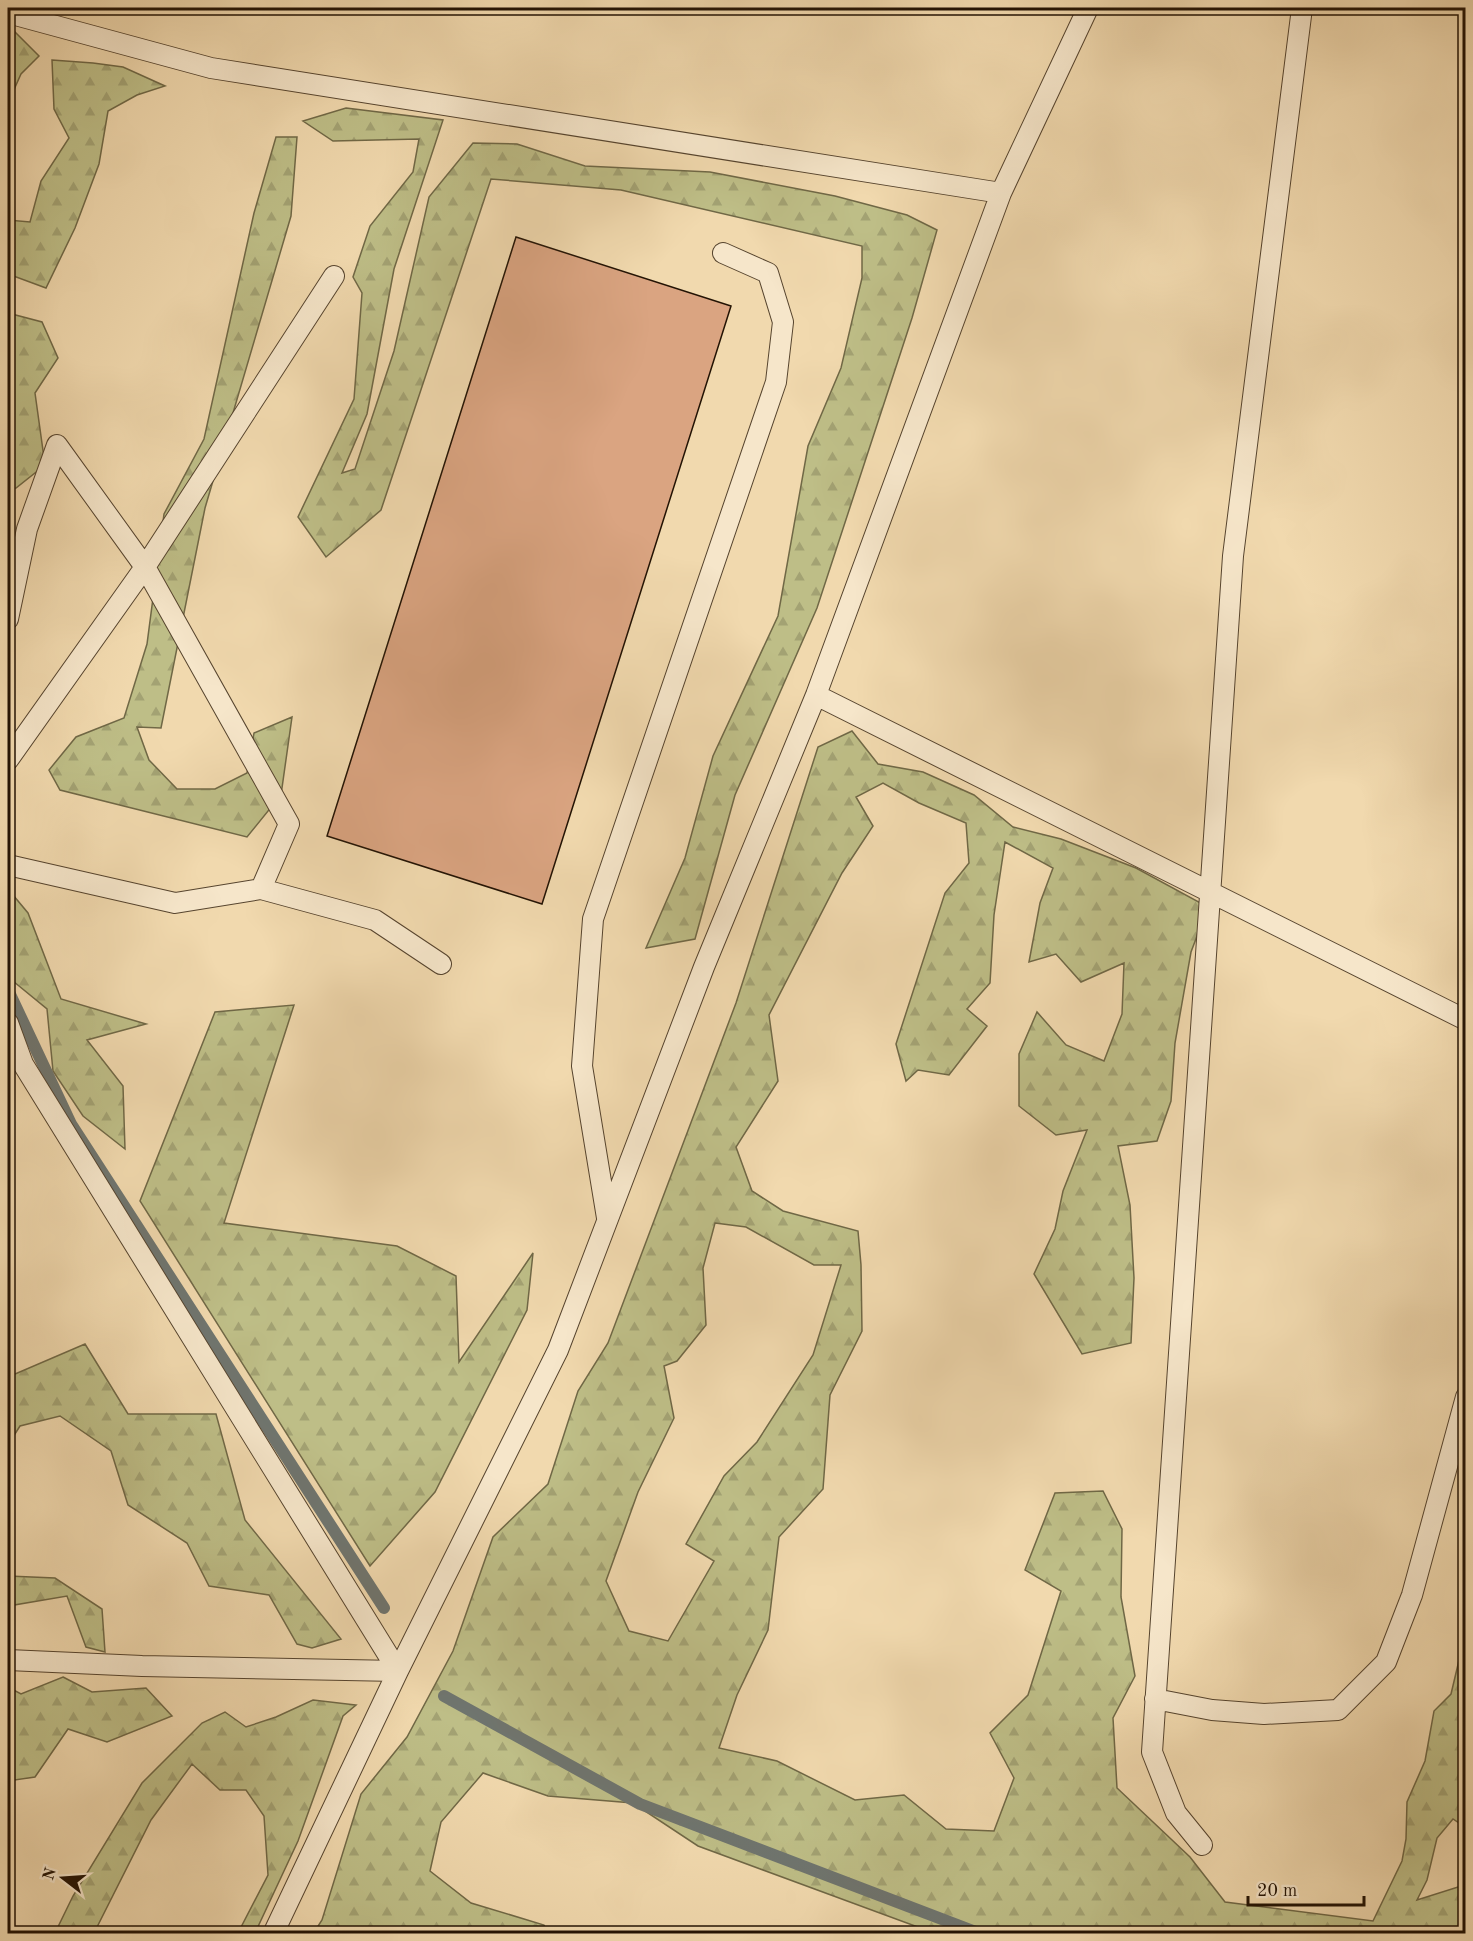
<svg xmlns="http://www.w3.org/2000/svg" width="1473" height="1941" font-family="'Old Standard TT',serif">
  <defs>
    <pattern id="forest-firs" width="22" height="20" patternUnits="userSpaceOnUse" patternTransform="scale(1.5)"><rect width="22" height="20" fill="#bebe87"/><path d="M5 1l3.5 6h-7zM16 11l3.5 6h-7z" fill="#a3a273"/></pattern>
  </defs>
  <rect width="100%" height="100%" fill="#f1d9ae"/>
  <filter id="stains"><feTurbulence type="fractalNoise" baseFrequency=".00333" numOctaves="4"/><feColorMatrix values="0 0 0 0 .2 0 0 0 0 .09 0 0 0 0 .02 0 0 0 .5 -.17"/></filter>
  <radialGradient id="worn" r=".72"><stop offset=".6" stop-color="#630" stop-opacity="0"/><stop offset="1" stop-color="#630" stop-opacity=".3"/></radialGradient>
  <!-- forest -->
  <path fill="url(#forest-firs)" stroke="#706846" stroke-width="1.5" fill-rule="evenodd" d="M8 25 39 56 21 74 8 103Z
    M52 60 93 63 123 67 165 86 137 95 108 111 99 164 75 228 46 288 8 274V220L30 222 41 181 69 138 54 109Z
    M346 108 443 120 394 269 367 414 342 473 355 469 394 351 429 197 473 143 517 144 585 166 710 172 835 196 907 215 937 230 912 318 817 608 735 795 695 939 646 948 685 858 713 756 778 616 808 446 841 368 862 278V246L621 190 491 179 381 510 326 557 298 517 354 399 362 293 353 277 370 226 413 172 419 139 333 141 303 121Z
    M276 137H297L291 216 205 508 161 728 137 727 149 760 177 789H215L247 773 254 733 292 717 281 795 247 837 60 790 49 770 76 737 124 718 147 644 164 514 204 439 254 213Z
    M8 313 42 322 58 358 35 393 45 465 16 488 8 489Z
    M852 731 878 764 923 772 974 795 1013 827 1061 839 1136 868 1208 907 1191 952 1175 1043 1171 1101 1157 1141 1118 1146 1130 1205 1134 1278 1131 1343 1082 1354 1034 1274 1055 1229 1063 1191 1087 1130 1056 1135 1019 1106V1054L1037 1012 1066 1045 1104 1061 1122 1014 1124 963 1081 982 1056 954 1029 962 1040 903 1053 868 1005 842 994 915 990 983 967 1009 987 1026 949 1075 918 1070 906 1081 896 1044 945 893 969 863 966 823 919 803 883 783 856 797 873 826 842 873 769 1015 778 1081 736 1147 752 1191 783 1211 858 1231 861 1265 862 1331 830 1395 823 1489 779 1537 768 1630 737 1695 719 1748 777 1761 855 1800 904 1795 946 1829 994 1831 1014 1778 990 1733 1028 1695 1061 1591 1025 1570 1055 1493 1103 1491 1122 1529 1121 1597 1135 1676 1113 1718 1117 1788 1190 1857 1225 1902 1373 1921 1402 1861 1406 1839 1407 1802 1425 1761 1434 1711 1451 1694 1465 1635V1827L1453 1819 1437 1838 1427 1880 1417 1900 1458 1887 1465 1888V1933H934L698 1846 633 1803 548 1796 483 1773 441 1822 430 1871 471 1903 544 1925 548 1933 313 1934 322 1920 361 1794 407 1737 453 1651 493 1537 548 1484 578 1391 608 1343 736 1003 818 747ZM715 1223 746 1227 814 1265H841L813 1355 757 1442 724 1476 686 1544 714 1561 668 1641 629 1631 606 1581 638 1492 674 1418 664 1366 677 1361 706 1325 703 1268Z
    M8 889 28 913 61 999 146 1024 87 1040 123 1086 125 1149 83 1116 53 1071 47 1009 8 977Z
    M294 1005 224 1223 397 1246 456 1276 459 1362 533 1253 527 1310 435 1492 370 1566 140 1201 215 1012Z
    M85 1344 128 1414H216L245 1520 341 1639 312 1648 297 1644 269 1595 209 1586 187 1543 128 1505 111 1451 60 1416 20 1426 8 1445V1377Z
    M8 1576 55 1578 102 1609 105 1652 86 1647 67 1596 8 1606Z
    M63 1677 92 1692 146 1688 172 1716 107 1742 68 1729 35 1777 8 1781V1687L21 1694Z
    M313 1700 356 1705 343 1716 298 1841 255 1933H238L268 1875 264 1816 246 1790H220L192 1764 151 1820 94 1933H55L73 1896 142 1783 202 1723 225 1712 246 1727 276 1717Z"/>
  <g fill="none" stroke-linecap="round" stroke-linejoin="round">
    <!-- stream -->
    <path stroke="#6f756f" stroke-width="12" d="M8 990 71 1124 384 1608
      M444 1696 640 1804 981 1934"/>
  </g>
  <!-- building -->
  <path fill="#daa481" stroke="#231304" stroke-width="1.5" d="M516 237 731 306 542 904 327 836Z"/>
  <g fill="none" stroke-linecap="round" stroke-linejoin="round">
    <!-- lane casing -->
    <g stroke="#56442e" stroke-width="22">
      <path id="lane" d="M8 13 211 68 1001 193
        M8 619 27 529 57 445 145 567 289 824 261 889 175 903 8 865
        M816 695 1466 1020
        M8 760 145 567 334 276
        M261 889 375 920 441 964
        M8 1023 23 1064 398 1671
        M607 1218 582 1066 593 919 776 382 783 322 768 273 723 253
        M8 1660 142 1666 398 1671
        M1155 1699 1212 1710 1264 1714 1338 1710 1386 1662 1412 1595 1466 1397
        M1202 1845 1176 1813 1152 1752 1233 556 1302 8
        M273 1934 398 1671 558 1350 704 967 816 695 1001 193 1088 8"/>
    </g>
    <!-- lane -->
    <use href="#lane" stroke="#f6e6ca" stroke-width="20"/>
  </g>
  <!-- margin -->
  <rect width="1473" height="1941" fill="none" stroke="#f1d9ae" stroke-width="30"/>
  <rect x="9" y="9" width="1455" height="1923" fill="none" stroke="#231304" stroke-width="3"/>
  <rect x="15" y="15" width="1443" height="1911" fill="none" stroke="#231304" stroke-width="1.5"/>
  <!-- north arrow -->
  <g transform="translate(63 1878) rotate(287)" stroke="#f6e6ca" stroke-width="4.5" paint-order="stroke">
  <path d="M0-4.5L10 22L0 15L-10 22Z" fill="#231304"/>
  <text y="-9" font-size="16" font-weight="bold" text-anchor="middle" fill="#231304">N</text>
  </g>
  <!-- scale -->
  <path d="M1248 1896v9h116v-9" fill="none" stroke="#231304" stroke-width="3"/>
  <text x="1257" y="1896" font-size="18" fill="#231304" stroke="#f6e6ca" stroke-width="4.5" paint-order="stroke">20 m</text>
  <rect width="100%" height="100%" filter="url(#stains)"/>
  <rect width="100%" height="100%" fill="url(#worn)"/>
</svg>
